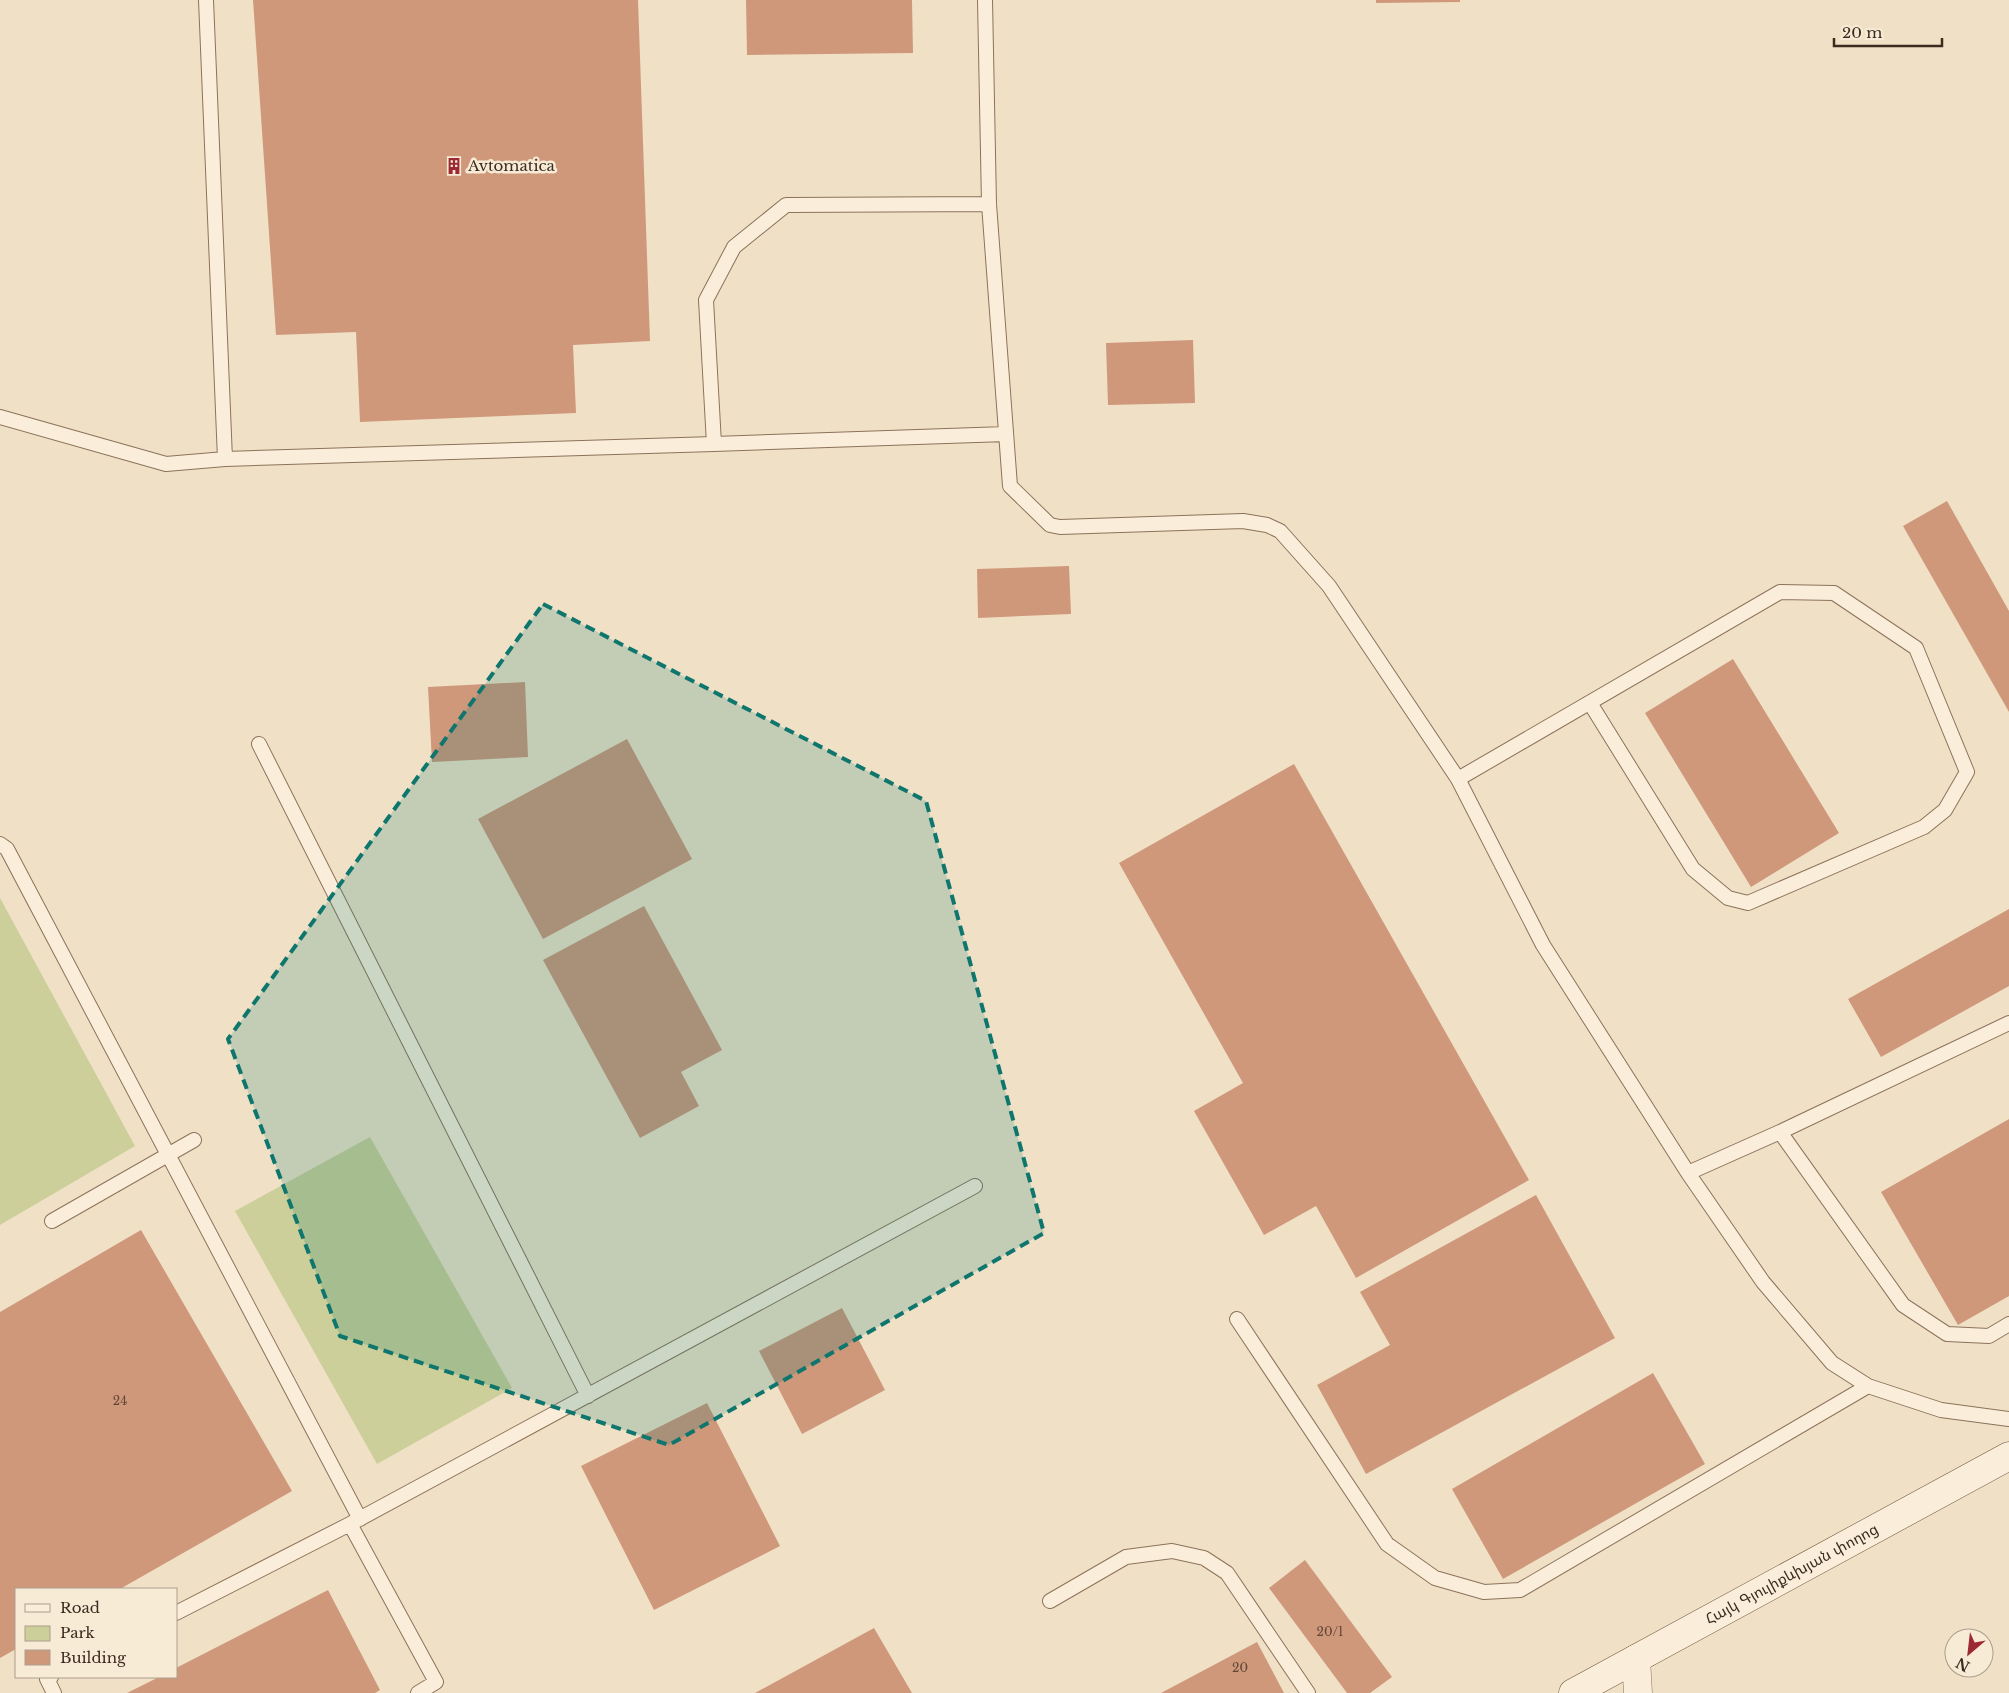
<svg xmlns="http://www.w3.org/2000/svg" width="2009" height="1693" font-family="'Libre Baskerville','Noto Sans Armenian',serif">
  <rect width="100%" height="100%" fill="#f0e1c6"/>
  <!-- green -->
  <path fill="#cccf99" d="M0 898 135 1146 0 1225Z
    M370 1137 512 1388 377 1464 235 1211Z"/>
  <!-- building -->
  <path fill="#cf987b" d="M253 0H638L650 341 573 345 576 413 360 422 356 332 276 335Z
    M746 0H912L913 53 747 55Z
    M1376 0H1460V2L1376 3Z
    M1193 340 1195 403 1108 405 1106 343Z
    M1947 501 2009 611V712L1903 526Z
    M1069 566 1071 614 978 618 977 569Z
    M1733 659 1839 833 1751 887 1645 713Z
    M525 682 528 757 432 762 428 687Z
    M627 739 692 859 543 939 478 819Z
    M1294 764 1529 1180 1356 1278 1316 1206 1264 1235 1194 1111 1243 1083 1119 863Z
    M644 906 722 1050 681 1072 699 1106 640 1138 543 960Z
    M2009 909V986L1881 1057 1848 999Z
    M2009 1119V1296L1958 1325 1881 1192Z
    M1536 1195 1615 1338 1366 1474 1317 1385 1390 1345 1360 1292Z
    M141 1230 292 1491 120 1589H16V1649L0 1658V1312Z
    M842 1308 885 1390 802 1434 759 1351Z
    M1653 1373 1705 1464 1503 1579 1452 1489Z
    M707 1403 780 1546 654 1610 581 1466Z
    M1305 1560 1392 1677 1370 1693H1347L1269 1588Z
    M328 1590 380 1690 375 1693H127L159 1677H176V1668Z
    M874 1628 912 1693H755Z
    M1257 1642 1284 1693H1161Z"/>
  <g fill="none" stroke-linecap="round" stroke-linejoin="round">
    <!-- lane casing -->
    <g stroke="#8c725b" stroke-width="16">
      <path id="lane" d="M206 0 225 459 714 444
        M985 0 989 204 1010 486 1050 525 1060 527 1243 521 1267 525 1280 531 1329 586 1458 779 1543 945 1688 1173 1763 1282 1832 1363 1868 1386 1941 1410 2009 1419
        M989 204 786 205 734 247 706 300 714 444 1006 434
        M0 417 166 464 225 459
        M259 744 588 1396
        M1458 779 1780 592 1834 593 1916 648 1967 772 1945 810 1924 827 1748 903 1728 898 1693 869 1590 703
        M0 844 7 849 360 1519
        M1780 1132 1903 1305 1947 1334 1989 1336 2009 1324
        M1688 1173 1780 1132 2009 1023
        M52 1221 194 1140
        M1237 1319 1387 1544 1435 1578 1484 1592 1520 1590 1868 1386
        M350 1524 436 1682 418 1693
        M1050 1601 1126 1557 1172 1551 1204 1558 1227 1573 1308 1693
        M176 1613 350 1524 975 1186
        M51 1677 47 1679 54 1693"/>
    </g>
    <!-- street casing -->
    <g stroke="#8c725b" stroke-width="29">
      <path id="street" d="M1636 1659 1638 1693"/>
    </g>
    <!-- secondary casing -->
    <g stroke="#6e533e" stroke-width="29">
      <g id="secondary">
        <path id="s1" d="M1573 1693 2009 1456"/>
      </g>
    </g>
    <!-- lane -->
    <use href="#lane" stroke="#faeeda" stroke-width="14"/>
    <!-- street -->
    <use href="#street" stroke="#faeeda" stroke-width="28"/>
    <!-- secondary -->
    <use href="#secondary" stroke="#faeeda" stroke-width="28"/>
  </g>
  <!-- marked area -->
  <path fill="#0f766e" fill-opacity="0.2" stroke="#0f766e" stroke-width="4" stroke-dasharray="10 6" stroke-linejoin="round" d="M543 604 926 801 1044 1233 669 1445 340 1336 228 1039Z"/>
  <!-- icons -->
  <defs>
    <g id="building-bare" transform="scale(1.35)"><path d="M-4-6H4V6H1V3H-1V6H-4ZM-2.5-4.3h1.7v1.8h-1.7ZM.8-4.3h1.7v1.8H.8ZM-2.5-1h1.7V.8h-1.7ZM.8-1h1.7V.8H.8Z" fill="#9d2932" stroke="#f7ebd6" stroke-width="2.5" paint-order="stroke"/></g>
  </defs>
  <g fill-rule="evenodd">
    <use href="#building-bare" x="454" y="166"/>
  </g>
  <g text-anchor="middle" stroke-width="5" stroke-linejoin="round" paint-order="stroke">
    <!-- number labels -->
    <g font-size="12" fill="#614636">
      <text x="120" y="1405">24</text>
      <text x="1330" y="1636">20/1</text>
      <text x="1240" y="1672">20</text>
    </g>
    <!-- poi labels -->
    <g font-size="15" fill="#3c2b1f" stroke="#f7ebd6" text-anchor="start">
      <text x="468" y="171">Avtomatica</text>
    </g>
    <!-- street labels -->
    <g font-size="15" fill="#3c2b1f" stroke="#f7ebd6">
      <text dy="5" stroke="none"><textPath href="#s1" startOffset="249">Հայկ Գյուլիքևխյան փողոց</textPath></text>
    </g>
  </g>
  <!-- legend -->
  <rect x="15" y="1588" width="162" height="90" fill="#f7ebd6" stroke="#ac9e8d"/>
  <rect x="25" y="1604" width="25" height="8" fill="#faeeda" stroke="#ac9e8d"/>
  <text x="60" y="1613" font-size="15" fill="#3c2b1f">Road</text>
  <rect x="25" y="1626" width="25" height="15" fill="#cccf99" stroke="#ac9e8d"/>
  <text x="60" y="1638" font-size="15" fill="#3c2b1f">Park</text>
  <rect x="25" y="1650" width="25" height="15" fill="#cf987b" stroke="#ac9e8d"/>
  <text x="60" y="1663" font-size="15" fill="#3c2b1f">Building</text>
  <!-- north arrow -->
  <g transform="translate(1969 1653) rotate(208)"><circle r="24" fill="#f7ebd6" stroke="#ac9e8d"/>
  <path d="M0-4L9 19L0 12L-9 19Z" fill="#9d2932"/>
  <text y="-8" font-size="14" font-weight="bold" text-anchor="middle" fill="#3c2b1f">N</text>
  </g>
  <!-- scale -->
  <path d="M1834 38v8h108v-8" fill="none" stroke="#3c2b1f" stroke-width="2.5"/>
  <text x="1842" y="38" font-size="15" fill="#3c2b1f" stroke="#f7ebd6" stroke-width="4" paint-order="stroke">20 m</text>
</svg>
